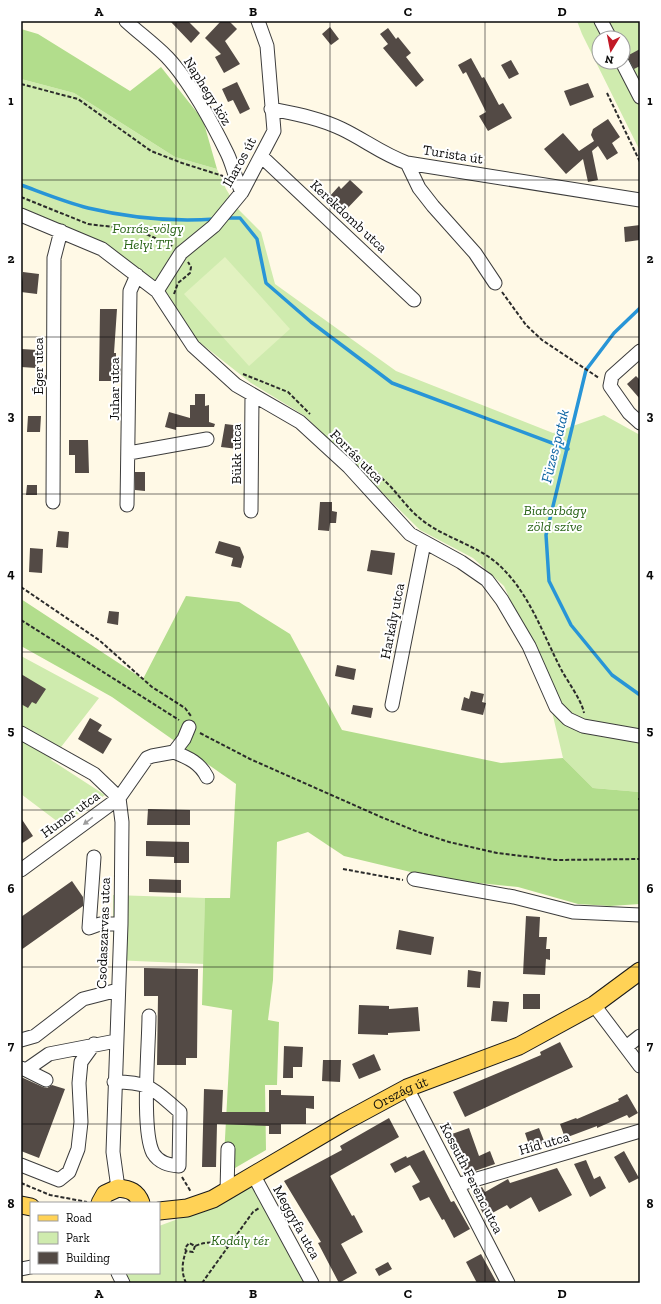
<svg xmlns="http://www.w3.org/2000/svg" width="661" height="1304" font-family="'Zilla Slab',serif">
  <rect width="100%" height="100%" fill="#fff9e6"/>
  <!-- green -->
  <path fill="#cfebae" fill-rule="evenodd" d="M577 21H640V151L582 34ZM599 38H623V62H599Z
    M21 79 74 93 175 157 217 169 226 189 239 210 261 232 275 284 396 371 553 433 604 415 640 435V792L593 788 563 758 543 674 504 586 473 558 420 530 305 416 251 383 198 341 167 293 160 287 123 265 21 215Z
    M21 656 99 698 51 760 105 795 62 825 21 794Z
    M113 895 205 898 204 964 113 960Z
    M254 1176 312 1283H123L118 1273H159V1226L186 1216Z"/>
  <!-- forest -->
  <path fill="#b2dd8c" d="M21 29 38 34 130 91 161 67 203 120 217 169 175 157 74 93 21 79Z
    M186 596 239 602 290 634 342 730 501 763 563 758 593 788 640 792V904L610 906 578 904 518 887 440 879 344 856 308 832 277 842 273 980 268 1020 279 1022 277 1085H265L266 1150 223 1175 232 1010 202 1005 205 898H230L236 784 112 697 21 646V599L143 679Z"/>
  <!-- pitch -->
  <path fill="#e2f2c0" d="M225 257 290 329 249 366 184 294Z"/>
  <g fill="none" stroke-linecap="round" stroke-linejoin="round">
    <!-- stream -->
    <path stroke="#2895d7" stroke-width="3.5" d="M21 185C43 193 65 202 88 208 130 218 172 222 215 219
      M229 218H240L257 239 266 283 311 322 392 383 568 449
      M640 308 614 333 586 370 546 535 549 581 571 625 612 675 640 695"/>
  </g>
  <!-- building -->
  <path fill="#534a45" d="M170 21H188L200 33 191 43Z
    M221 21H229L237 29 225 41 240 64 224 73 215 57 221 54 205 38Z
    M330 27 339 39 331 45 322 34Z
    M388 28 396 39 398 37 411 53 406 57 424 80 416 87 383 48 388 44 380 34Z
    M640 49V66L634 69 627 56Z
    M471 58 482 78 484 77 499 105 503 103 512 118 488 131 479 116 486 112 466 72 463 74 458 65Z
    M511 60 519 74 509 79 501 65Z
    M237 82 250 109 240 114 233 100 228 102 222 89Z
    M588 83 594 97 570 106 564 91Z
    M608 119 620 137 612 143 618 153 607 160 598 146 592 151 598 180 588 182 583 159 566 174 544 149 563 133 579 151 594 141 591 135 593 129Z
    M350 180 363 192 342 214 330 202 332 200 329 197 339 186 341 189Z
    M640 225V240L625 242 624 227Z
    M23 272 39 274 37 294 21 292Z
    M100 309H117L114 353H116V368H121L120 381H99Z
    M21 349 38 350 36 368 21 367Z
    M36 375H46L45 386H36Z
    M636 376 640 380V399L627 384Z
    M195 394H205V406L209 405V422L215 424 214 427H176V430L165 427 169 412 190 418V405H195Z
    M28 416H41L40 432H27Z
    M225 424 241 426 238 449 221 447Z
    M69 440H88L89 473H75V455H69Z
    M135 472H145V491L135 490Z
    M27 485H37V495H26Z
    M320 502H332V511L337 512 336 523H330L329 531 318 530Z
    M58 531 69 532 68 548 56 547Z
    M219 541 240 547 244 557 241 568 231 566 233 558 215 553Z
    M30 548 43 549 42 573 29 572Z
    M371 550 395 553 392 575 367 571Z
    M109 611 119 612 118 625 107 623Z
    M337 665 356 669 354 680 335 676Z
    M21 674 46 689 36 704 32 702 28 708 21 704Z
    M471 691 484 694 482 702 486 703 483 715 461 710 464 697 469 699Z
    M353 705 373 708 371 718 351 714Z
    M90 718 102 725 98 731 112 739 103 754 78 739Z
    M148 809 190 810V825H147Z
    M21 818 33 836 21 844Z
    M146 841 189 842V863H174V857L146 856Z
    M149 879 181 880V893L149 892Z
    M72 881 83 897V906L21 950V917Z
    M526 916 540 917 539 937H547L546 949H550V960L546 959 545 975 523 974Z
    M399 930 434 937 431 955 396 949Z
    M144 968 198 969 197 1058H186V1065H157L158 996H144Z
    M468 970 481 972 480 988 467 987Z
    M523 994H540V1009H523Z
    M493 1001 509 1002 507 1022 491 1021Z
    M359 1005 389 1006V1009L418 1007 420 1031 388 1033V1035L358 1034Z
    M560 1042 573 1067 465 1117 453 1092 541 1055 540 1052Z
    M284 1046 303 1047 302 1067H293V1078H283Z
    M374 1054 381 1070 359 1079 352 1064Z
    M323 1060H341L340 1082 322 1081Z
    M21 1077 43 1087 47 1088 52 1085 65 1089 39 1158 21 1151Z
    M204 1089 223 1090 222 1112H269V1090H281V1095L314 1096V1109L306 1108V1124H281V1134H269V1126L217 1124 216 1167H202Z
    M627 1094 638 1113 629 1118 627 1115 597 1128V1126L565 1138 560 1124 576 1118 577 1119 619 1101 618 1099Z
    M389 1118 399 1137 330 1176 352 1216 354 1215 363 1232 341 1244 357 1273 339 1283 318 1243 321 1242 284 1181 342 1150 340 1146Z
    M469 1128 479 1156 490 1151 495 1164 466 1174 452 1134Z
    M539 1128 545 1143 530 1148 525 1133Z
    M424 1150 451 1202 454 1201 470 1229 454 1238 444 1219 442 1220 429 1197 420 1201 412 1186 420 1182 410 1165 395 1173 390 1164 406 1156 407 1158Z
    M624 1151 639 1178 629 1183 614 1157Z
    M586 1160 594 1179 600 1176 606 1188 590 1197 574 1164Z
    M557 1168 572 1195 539 1212 531 1197 510 1209 507 1205 485 1217 472 1193 482 1187 485 1192 508 1179 510 1183Z
    M481 1254 497 1283H477L466 1262Z
    M388 1262 392 1269 379 1276 375 1269Z"/>
  <g fill="none" stroke-linecap="round" stroke-linejoin="round">
    <!-- minor casing -->
    <g stroke="#3c3c3c" stroke-width="15">
      <path id="minor" d="M126 21C139 33 154 44 167 57 189 80 213 124 227 153 233 165 235 179 242 192
        M601 21 610 38
        M622 62 640 97
        M271 109C296 114 319 118 342 129 365 140 382 154 407 163L640 200
        M261 156 414 300
        M407 163 419 188 433 206 475 253 495 283
        M21 215 102 249 157 291 193 346 236 385 300 422 349 467 410 534 461 562 487 580 502 600 529 646 556 707 568 719 583 726 640 736
        M157 291 181 253 214 226 242 192 274 131 267 46 258 21
        M640 351 612 376 610 386 629 413 640 423
        M129 453 207 439
        M53 502 54 258 61 231
        M127 505 130 291 137 275
        M251 511 252 396
        M392 705 424 543
        M21 733 94 774 119 798 122 822 121 924 113 1152 118 1188
        M174 752C189 758 200 763 207 777
        M94 857 89 928 100 924H121
        M21 870 119 798 147 758 152 756 174 752 184 739 189 727
        M414 879 514 897 573 912 640 915
        M594 1005 640 1066
        M21 1040 35 1036 83 999 118 990
        M626 1047 640 1036
        M21 1068 26 1070 49 1054 116 1041
        M26 1070 46 1080
        M114 1082C151 1082 153 1089 180 1112L179 1166C169 1165 159 1163 153 1153 141 1130 149 1045 149 1016
        M407 1088 508 1283
        M21 1165 59 1180 69 1172 78 1149 81 1122 79 1083 81 1062 94 1044
        M254 1176 312 1283
        M457 1185 640 1131
        M227 1192 228 1149
        M21 1269 31 1267
        M118 1273 123 1283"/>
    </g>
    <!-- major casing -->
    <g stroke="#1a1a1a" stroke-width="19">
      <g id="major">
        <path d="M100 1203 105 1194 118 1188C130 1189 137 1192 141 1203"/>
        <path d="M21 1205 31 1207"/>
        <path id="s1" d="M159 1211 187 1208 213 1199 344 1122 407 1088 519 1046 594 1005 640 971"/>
      </g>
    </g>
    <!-- path -->
    <path stroke="#2b2b2b" stroke-width="2" stroke-dasharray="4 2" stroke-linecap="butt" d="M21 84 78 99 151 151 182 163 223 176
      M607 93 640 162
      M21 197 88 224 113 227 146 234 173 246
      M502 292 526 325 542 340 599 378
      M174 294 178 283 190 273 191 267 188 262
      M243 374 288 392 310 414
      M341 442C359 457 375 471 391 487 401 498 410 511 422 520 446 539 478 545 500 566 530 594 543 635 562 671 568 682 582 701 584 713
      M21 587 99 640 152 687 185 708 191 716
      M21 620 179 720
      M200 733 250 759 381 817 418 832 449 842 497 853 556 860 640 859
      M638 799H640
      M343 869 403 880
      M182 1177 191 1192
      M21 1183 50 1195 87 1202
      M195 1246 193 1252 186 1251 185 1248 189 1243 195 1246C207 1241 215 1242 228 1246
      M186 1283C181 1272 182 1263 186 1251
      M202 1283 253 1212 259 1208"/>
    <!-- minor -->
    <use href="#minor" stroke="#fff" stroke-width="13"/>
    <!-- major -->
    <use href="#major" stroke="#ffd256" stroke-width="17"/>
  </g>
  <!-- one-way arrows -->
  <defs><path id="oneway-solid" d="M-6-.8H1V-3.2L6.5 0L1 3.2V.8H-6Z"/></defs>
  <use fill="#9d9d9d" href="#oneway-solid" transform="translate(88 821) rotate(143)"/>
  <!-- grid -->
  <path fill="none" stroke="#090909" stroke-width="1" stroke-opacity="0.55" d="M176 21V1283M330 21V1283M485 21V1283M21 180H640M21 337H640M21 494H640M21 652H640M21 810H640M21 967H640M21 1124H640"/>
  <g text-anchor="middle" stroke-width="4" stroke-linejoin="round" paint-order="stroke">
    <!-- street labels -->
    <g font-size="14" fill="#090909" stroke="#fff">
      <text transform="translate(208 91) rotate(58)" y="5">Naphegy köz</text>
      <text transform="translate(453 154) rotate(9)" y="5">Turista út</text>
      <text transform="translate(239 162) rotate(-61)" y="5">Iharos út</text>
      <text transform="translate(349 216) rotate(43)" y="5">Kerekdomb utca</text>
      <text transform="translate(38 366) rotate(-90)" y="5">Éger utca</text>
      <text transform="translate(114 389) rotate(-90)" y="5">Juhar utca</text>
      <text transform="translate(236 454) rotate(-90)" y="5">Bükk utca</text>
      <text transform="translate(357 456) rotate(45)" y="5">Forrás utca</text>
      <text transform="translate(392 621) rotate(-79)" y="5">Harkály utca</text>
      <text transform="translate(70 814) rotate(-36)" y="5">Hunor utca</text>
      <text transform="translate(103 933) rotate(-88)" y="5">Csodaszarvas utca</text>
      <text dy="5" stroke="none"><textPath href="#s1" startOffset="271">Ország út</textPath></text>
      <text transform="translate(544 1143) rotate(-16)" y="5">Híd utca</text>
      <text transform="translate(472 1178) rotate(63)" y="5">Kossuth Ferenc utca</text>
      <text transform="translate(297 1222) rotate(61)" y="5">Meggyfa utca</text>
    </g>
    <!-- park labels -->
    <g font-size="14" font-style="italic" fill="#296417" stroke="#fff">
      <text x="148" y="233">Forrás-völgy<tspan x="148" dy="16">Helyi TT</tspan></text>
      <text x="555" y="515">Biatorbágy<tspan x="555" dy="16">zöld szíve</tspan></text>
      <text x="240" y="1245">Kodály tér</text>
    </g>
    <!-- water labels -->
    <g font-size="15" font-style="italic" fill="#0c64a2" stroke="#fff">
      <text transform="translate(555 446) rotate(-76)" y="5">Füzes-patak</text>
    </g>
  </g>
  <!-- border -->
  <rect width="661" height="1304" fill="none" stroke="#ffffff" stroke-width="44"/>
  <!-- legend -->
  <rect x="30" y="1202" width="130" height="72" fill="#ffffff" stroke="#9d9d9d"/>
  <rect x="38" y="1215" width="20" height="6" fill="#ffd256" stroke="#9d9d9d"/>
  <text x="66" y="1222" font-size="12" fill="#090909">Road</text>
  <rect x="38" y="1232" width="20" height="12" fill="#cfebae" stroke="#9d9d9d"/>
  <text x="66" y="1242" font-size="12" fill="#090909">Park</text>
  <rect x="38" y="1252" width="20" height="12" fill="#534a45" stroke="#9d9d9d"/>
  <text x="66" y="1262" font-size="12" fill="#090909">Building</text>
  <!-- north arrow -->
  <g transform="translate(611 50) rotate(190)"><circle r="19" fill="#ffffff" stroke="#9d9d9d"/>
  <path d="M0-3L7 15L0 10L-7 15Z" fill="#c21926"/>
  <text y="-6" font-size="11" font-weight="bold" text-anchor="middle" fill="#090909">N</text>
  </g>
  <rect x="22" y="22" width="617" height="1260" fill="none" stroke="#090909" stroke-width="1.5"/>
  <g font-size="13" text-anchor="middle" font-weight="bold" fill="#090909">
    <text x="99" y="16">A</text>
    <text x="253" y="16">B</text>
    <text x="408" y="16">C</text>
    <text x="562" y="16">D</text>
    <text x="11" y="105">1</text>
    <text x="650" y="105">1</text>
    <text x="11" y="263">2</text>
    <text x="650" y="263">2</text>
    <text x="11" y="420">3</text>
    <text x="650" y="420">3</text>
    <text x="11" y="578">4</text>
    <text x="650" y="578">4</text>
    <text x="11" y="735">5</text>
    <text x="650" y="735">5</text>
    <text x="11" y="893">6</text>
    <text x="650" y="893">6</text>
    <text x="11" y="1050">7</text>
    <text x="650" y="1050">7</text>
    <text x="11" y="1208">8</text>
    <text x="650" y="1208">8</text>
    <text x="99" y="1298">A</text>
    <text x="253" y="1298">B</text>
    <text x="408" y="1298">C</text>
    <text x="562" y="1298">D</text>
  </g>
</svg>
